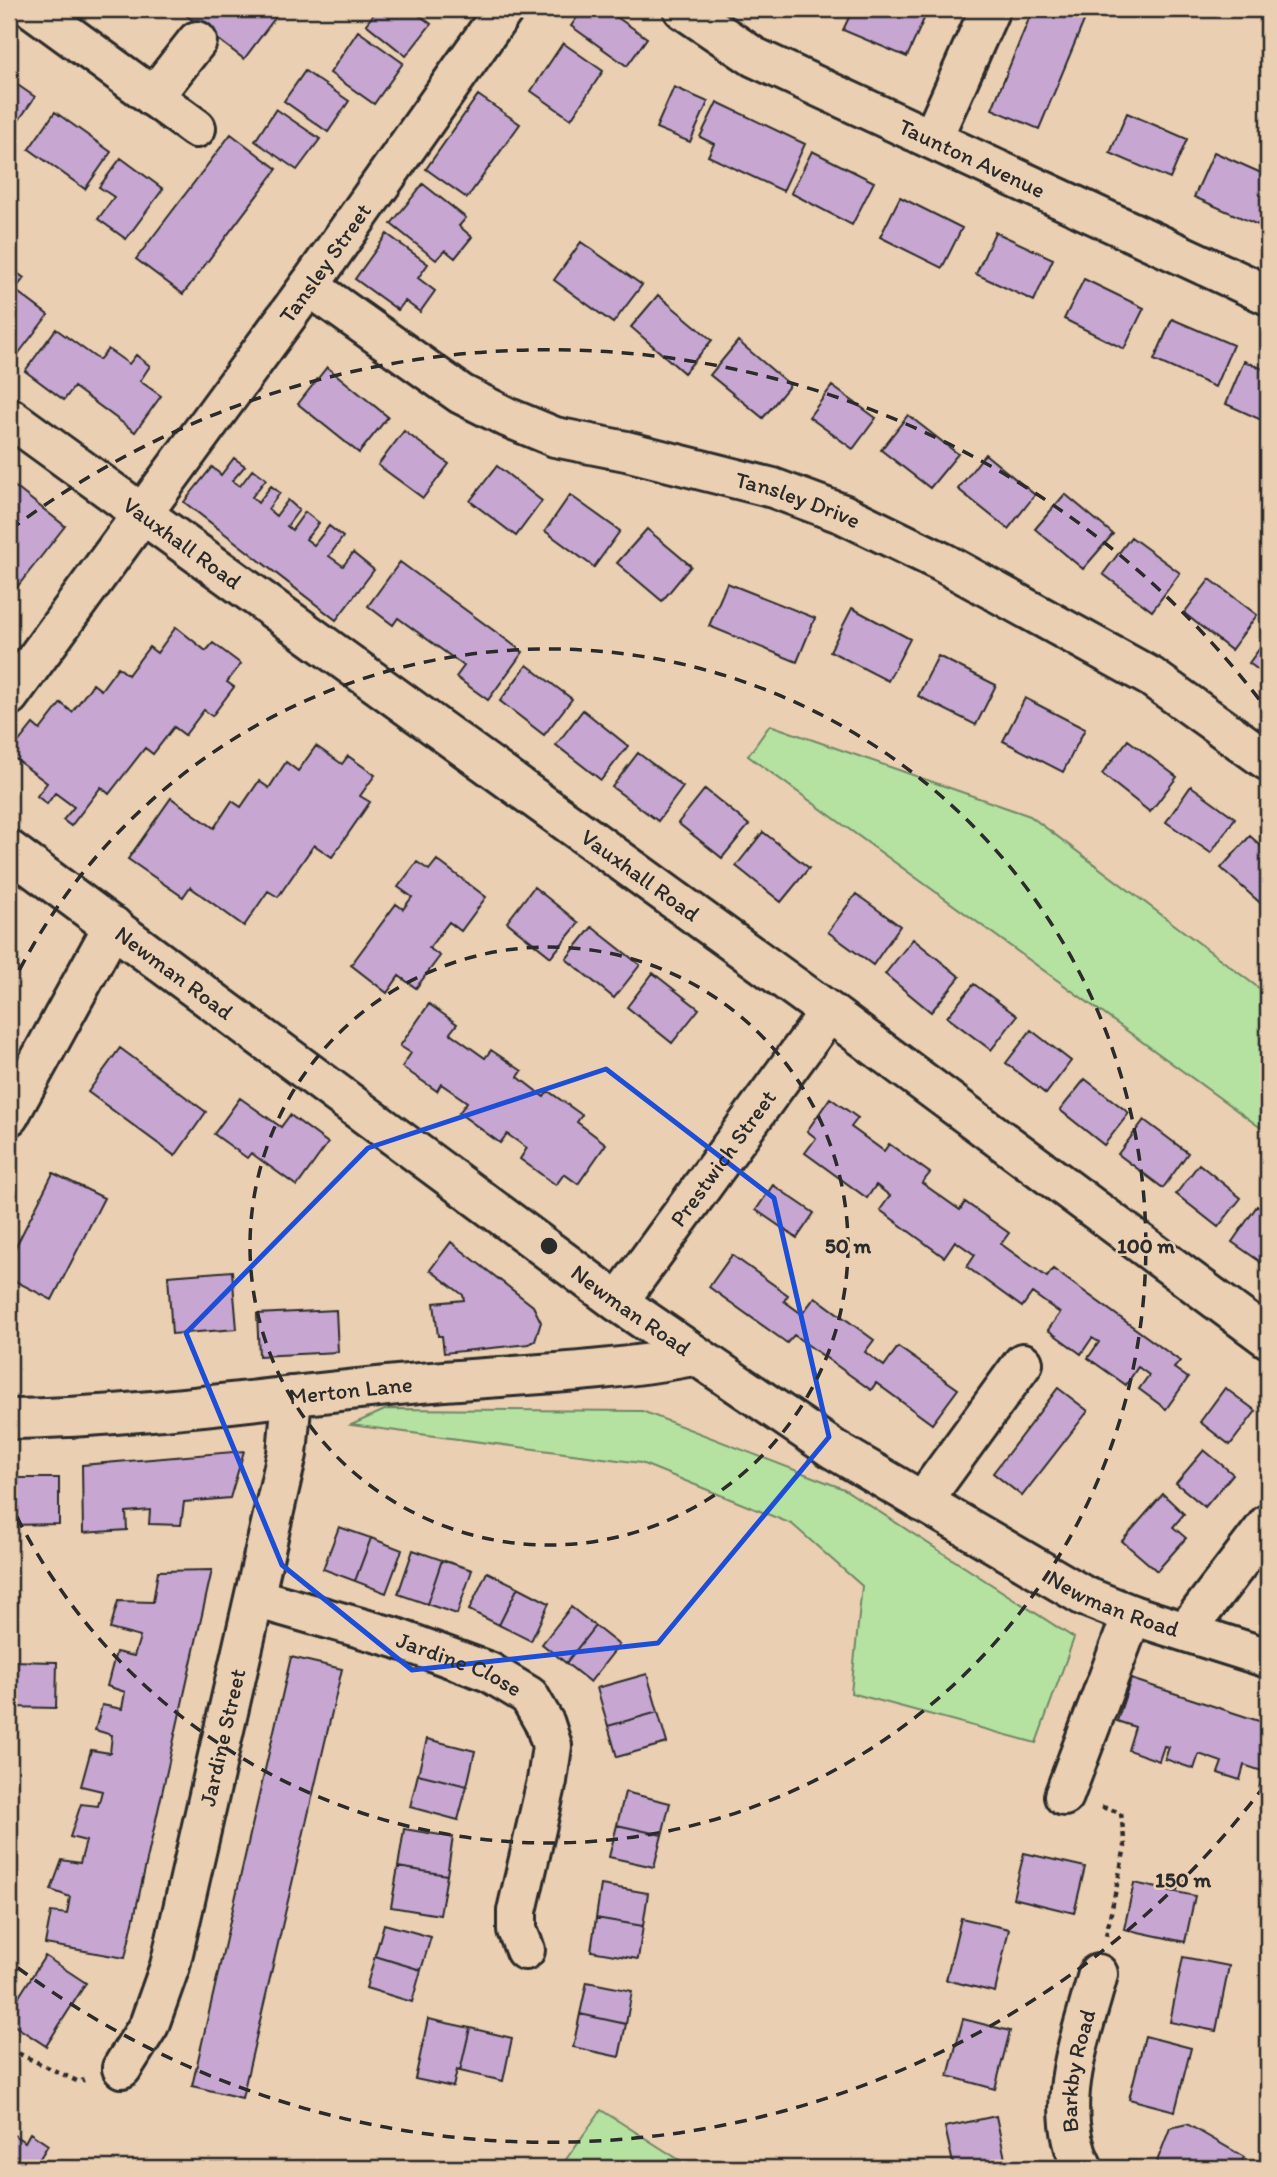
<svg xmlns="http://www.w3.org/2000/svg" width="1277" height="2177" font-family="Itim,sans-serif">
  <rect width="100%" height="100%" fill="#ebcfb2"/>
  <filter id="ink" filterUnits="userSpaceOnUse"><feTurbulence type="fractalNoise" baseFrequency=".0143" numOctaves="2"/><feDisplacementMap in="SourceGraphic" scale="14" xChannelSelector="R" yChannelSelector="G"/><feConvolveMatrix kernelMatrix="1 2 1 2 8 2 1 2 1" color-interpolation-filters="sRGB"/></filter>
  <g filter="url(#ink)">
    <!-- built -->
    <path fill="#e0c3bc" d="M1268 1591V1625L1261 1622 1259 1605Z"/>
    <!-- green -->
    <path fill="#b5e2a1" stroke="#708666" stroke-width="2" d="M770 725 1030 816 1268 995V1133L748 756Z
      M387 1409 642 1411 844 1489 1074 1638 1036 1743 851 1693 862 1586 792 1524 641 1463 351 1425Z
      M601 2110 692 2168H560Z"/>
    <!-- building -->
    <path fill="#c7a7d2" stroke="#2b2b2b" stroke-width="2" d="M178 9H280L281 10 244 59Z
      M378 9H411L431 24 406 56 366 24Z
      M583 9H605L647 38 627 66 571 26Z
      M807 9H823L820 15Z
      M853 9H919L927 12 907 57 843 30Z
      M1033 9H1089L1039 129 992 109Z
      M1164 9H1181L1178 15Z
      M358 31 403 63 374 104 330 73Z
      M563 43 603 71 571 119 531 91Z
      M305 71 349 101 328 132 284 101Z
      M9 79 35 97 10 133 9 132Z
      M674 87 708 102 690 142 656 128Z
      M478 95 520 124 467 198 426 169Z
      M717 102 805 144 783 191 708 156 714 144 700 137Z
      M276 109 320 139 297 170 255 141Z
      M55 112 111 152 85 189 29 149Z
      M1127 113 1187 139 1170 179 1110 153Z
      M231 134 277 169 183 294 136 259Z
      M812 151 874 182 852 225 791 193Z
      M1214 152 1268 176V203L1258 225 1194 197Z
      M121 158 163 189 126 239 98 219 114 197 99 187Z
      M423 184 466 218 459 226 472 237 455 258 445 250 436 260 391 224Z
      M900 197 962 228 942 268 880 237Z
      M995 232 1053 259 1034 301 976 274Z
      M387 234 428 264 418 278 435 291 420 312 405 301 398 310 355 279Z
      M581 242 642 285 613 323 554 280Z
      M12 269 24 278 15 290 48 315 12 362 9 360V274Z
      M1084 279 1144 308 1124 349 1064 319Z
      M658 295 712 340 684 373 631 327Z
      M1172 319 1233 345 1215 387 1154 360Z
      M56 329 99 360 108 349 129 364 136 355 150 366 140 381 161 396 135 432 74 387 64 400 25 371Z
      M738 341 790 385 763 418 710 375Z
      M1244 361 1268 371V423L1226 404Z
      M327 367 388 417 359 453 298 404Z
      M832 386 876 418 853 449 809 417Z
      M908 415 958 454 930 488 881 450Z
      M404 431 449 464 423 498 378 465Z
      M985 454 1035 495 1008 529 958 489Z
      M234 458 245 466 232 481 240 486 253 469 266 479 252 497 258 503 271 486 280 493 268 509 276 516 288 500 299 510 287 526 292 530 305 512 319 523 306 539 314 545 329 526 343 537 329 556 343 566 353 553 374 570 336 620 184 502 212 467 221 475Z
      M497 466 542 501 516 536 470 501Z
      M9 482 65 526 10 596 9 595Z
      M1065 494 1113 534 1083 569 1035 529Z
      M570 495 620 531 594 567 545 531Z
      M647 529 691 566 662 601 617 563Z
      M1131 537 1180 573 1152 611 1103 574Z
      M400 562 523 652 488 700 456 677 464 666 398 618 393 625 368 606Z
      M1210 579 1257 615 1231 650 1184 613Z
      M727 583 815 618 797 662 709 626Z
      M852 608 910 639 888 681 830 651Z
      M176 627 206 651 213 643 241 664 227 682 234 687 212 716 204 710 185 735 174 727 153 754 145 748 109 794 101 787 71 826 63 820 74 807 55 793 47 804 37 796 47 783 9 754 33 724 40 730 61 703 72 712 93 684 101 690 118 667 128 675 149 647 157 653Z
      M1268 637V677L1249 663Z
      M938 656 996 685 976 725 918 696Z
      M527 665 572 699 544 735 500 701Z
      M1025 698 1085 729 1063 772 1003 741Z
      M583 710 628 746 601 780 556 745Z
      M1128 740 1177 777 1150 812 1102 774Z
      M316 746 342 764 348 756 375 775 360 796 370 802 332 857 314 845 278 897 268 891 244 926 190 887 183 897 128 859 171 798 214 828 232 801 241 807 259 781 269 788 286 762 298 771Z
      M638 753 683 787 658 821 612 787Z
      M1191 786 1235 818 1211 853 1166 822Z
      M705 789 749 825 722 858 678 823Z
      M763 832 809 868 781 902 736 866Z
      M1250 836 1268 852 1267 909 1221 868Z
      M437 860 486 897 461 931 449 922 429 948 440 956 416 988 399 976 387 993 351 965 396 904 403 909 412 897 398 887 417 862 429 870Z
      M534 887 579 923 551 957 507 922Z
      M856 894 900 926 873 965 828 932Z
      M592 927 640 965 614 998 566 959Z
      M913 939 960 977 931 1012 885 974Z
      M653 973 699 1009 672 1043 627 1007Z
      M974 984 1017 1016 991 1050 947 1017Z
      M429 1004 457 1024 450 1033 485 1058 491 1050 522 1071 518 1077 544 1097 548 1091 582 1115 577 1122 606 1144 578 1184 564 1174 556 1185 520 1159 527 1148 507 1134 500 1143 459 1113 467 1102 441 1084 437 1091 402 1067 411 1053 400 1046Z
      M1031 1030 1071 1061 1046 1094 1006 1063Z
      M120 1048 206 1112 175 1156 88 1092Z
      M1085 1079 1129 1113 1104 1145 1060 1110Z
      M240 1098 281 1127 290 1115 328 1143 297 1186 251 1153 247 1158 214 1134Z
      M830 1098 858 1118 851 1127 884 1151 889 1144 930 1173 922 1183 960 1210 965 1202 1009 1233 1001 1244 1047 1277 1053 1269 1180 1361 1174 1368 1188 1378 1166 1409 1139 1389 1149 1375 1138 1367 1126 1385 1088 1358 1099 1342 1092 1338 1081 1354 1048 1330 1060 1313 1032 1293 1022 1307 967 1267 975 1255 955 1241 944 1257 880 1210 890 1196 876 1185 867 1198 805 1153 816 1138 807 1131Z
      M1144 1120 1188 1153 1163 1188 1118 1154Z
      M1199 1164 1241 1198 1218 1227 1176 1194Z
      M53 1173 104 1198 52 1300 9 1278V1260Z
      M773 1185 814 1213 797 1238 756 1210Z
      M1257 1206 1268 1214V1267L1232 1242Z
      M451 1242 533 1306 541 1322 535 1341 529 1344 444 1353 442 1336H438L434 1303 464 1300 463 1295 430 1270Z
      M732 1255 788 1295 784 1301 802 1314 815 1297 874 1340 865 1352 884 1366 898 1347 958 1389 932 1424 876 1383 871 1390 794 1335 787 1343 709 1287Z
      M232 1271 237 1329 172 1334 168 1276Z
      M336 1310 338 1352 259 1356 257 1314Z
      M1058 1388 1088 1411 1022 1496 993 1473Z
      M1225 1388 1256 1411 1230 1445 1200 1422Z
      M1204 1450 1233 1474 1205 1507 1176 1483Z
      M244 1451 230 1498 184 1502 181 1525 149 1524 150 1510 126 1512 127 1530 83 1533 82 1465Z
      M9 1478H59V1524L9 1525Z
      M1163 1494 1184 1514 1173 1527 1186 1538 1157 1571 1122 1541Z
      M339 1527 371 1538 355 1581 323 1569Z
      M371 1538 402 1550 386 1593 355 1581Z
      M413 1550 442 1560 427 1604 398 1594Z
      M442 1560 472 1570 457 1614 427 1604Z
      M212 1570 125 1958 45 1944 51 1912 67 1914 70 1897 51 1890 62 1860 80 1863 86 1841 70 1837 81 1804 98 1806 102 1791 81 1786 91 1750 110 1753 112 1735 95 1730 102 1705 122 1709 125 1692 107 1686 116 1652 134 1656 140 1637 110 1629 118 1601 153 1602 158 1571Z
      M487 1572 518 1587 499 1625 469 1610Z
      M518 1587 549 1603 531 1641 499 1625Z
      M571 1607 595 1626 566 1663 542 1644Z
      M595 1626 619 1645 590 1682 566 1663Z
      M291 1657 342 1669 242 2098 192 2086Z
      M9 1661 57 1662 56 1708 9 1707Z
      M647 1674 658 1712 608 1726 597 1688Z
      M1131 1679 1268 1724 1266 1790 1259 1788 1265 1772 1244 1765 1240 1780 1218 1773 1222 1762 1199 1754 1194 1769 1165 1759 1169 1747 1164 1746 1159 1761 1128 1750 1135 1727 1117 1721Z
      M658 1712 667 1743 617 1757 608 1726Z
      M427 1739 475 1751 467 1786 418 1774Z
      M418 1774 467 1786 458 1820 410 1807Z
      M625 1792 670 1803 662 1835 617 1825Z
      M617 1825 662 1835 654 1867 609 1857Z
      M404 1829 453 1837 447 1875 398 1867Z
      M1024 1853 1085 1867 1074 1913 1013 1898Z
      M398 1867 447 1875 440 1915 391 1907Z
      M1134 1883 1195 1896 1185 1942 1124 1929Z
      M601 1885 648 1893 643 1926 596 1918Z
      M596 1918 643 1926 638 1959 591 1951Z
      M961 1918 1009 1929 995 1992 946 1980Z
      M384 1924 431 1937 421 1970 375 1956Z
      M45 1956 86 1983 46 2046 9 2022V2012Z
      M375 1956 421 1970 412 2002 366 1988Z
      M1183 1957 1229 1966 1216 2031 1170 2022Z
      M587 1982 632 1991 626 2024 580 2014Z
      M580 2014 626 2024 619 2057 573 2047Z
      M428 2019 470 2028 460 2071 457 2070 453 2087 415 2079Z
      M963 2019 1010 2031 995 2089 948 2076Z
      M470 2028 512 2038 503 2081 460 2071Z
      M1145 2036 1191 2048 1175 2111 1129 2099Z
      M996 2116 1007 2168H954L945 2127Z
      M1187 2124 1244 2157 1239 2168H1166L1156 2164 1170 2128Z
      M9 2132 25 2142 30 2133 48 2145 34 2168H9Z"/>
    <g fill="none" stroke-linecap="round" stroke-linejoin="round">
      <!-- minor casing -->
      <g stroke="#2b2b2b" stroke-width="44">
        <g id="minor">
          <path d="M33 9 196 128"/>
          <path id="s1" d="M683 9 754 57 1268 295"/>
          <path d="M153 97 197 41"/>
          <path d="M932 139 990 9"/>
          <path id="s2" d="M309 286 461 394 509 418 555 437 626 451 773 488 843 514 942 562 1151 677 1268 761"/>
          <path id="s3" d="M9 417 829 1012 1268 1338"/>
          <path id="s4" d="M9 696 309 286 504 9"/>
          <path id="s5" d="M9 850 618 1302 833 1449 1084 1596 1132 1615 1268 1658"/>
          <path d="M9 1116 113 926"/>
          <path id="s6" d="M618 1302 829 1012"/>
          <path id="s7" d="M9 1419C143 1417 276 1396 409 1384 504 1375 600 1374 693 1356"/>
          <path d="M922 1502 1023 1363"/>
          <path id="s8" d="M255 1598 396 1638 489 1672 529 1696 545 1724 552 1746 547 1781 517 1911V1930L525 1950"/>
          <path d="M1186 1631 1268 1524"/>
          <path d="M1064 1796 1132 1615"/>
          <path id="s9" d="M122 2068 149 2025 170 1966 287 1454 292 1396"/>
          <path id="s10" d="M1083 2168C1051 2107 1082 2037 1098 1974"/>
        </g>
      </g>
      <!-- path -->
      <path stroke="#2b2b2b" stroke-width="4.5" stroke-dasharray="5 5" stroke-linecap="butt" d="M1102 1807 1121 1813 1125 1847 1106 1936
        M9 2049 79 2082 84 2080"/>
      <!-- minor -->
      <use href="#minor" stroke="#ebcfb2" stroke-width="38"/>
    </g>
  </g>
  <!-- marked area -->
  <path fill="none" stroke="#1d4ed8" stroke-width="5" stroke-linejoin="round" d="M606 1069 774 1198 829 1437 658 1643 412 1670 282 1565 186 1333 368 1148Z"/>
  <!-- distance rings -->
  <g fill="none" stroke="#2b2b2b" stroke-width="3.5" stroke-dasharray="12 9">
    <circle cx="549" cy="1246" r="299"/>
    <path d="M10 989A597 597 0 1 1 10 1503"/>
    <path d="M1265 1785A896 896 0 0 1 10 1962M10 530A896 896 0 0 1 1265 707"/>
  </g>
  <g text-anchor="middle" stroke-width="5" stroke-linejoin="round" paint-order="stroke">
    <!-- street labels -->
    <g font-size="23" fill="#2b2b2b" stroke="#ebcfb2">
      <text dy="8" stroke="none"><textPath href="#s1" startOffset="326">Taunton Avenue</textPath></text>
      <text dy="8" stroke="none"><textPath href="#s4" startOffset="536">Tansley Street</textPath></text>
      <text dy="8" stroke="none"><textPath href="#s2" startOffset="541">Tansley Drive</textPath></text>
      <text dy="8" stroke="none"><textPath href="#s3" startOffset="214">Vauxhall Road</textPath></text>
      <text dy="8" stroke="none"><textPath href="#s3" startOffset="780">Vauxhall Road</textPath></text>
      <text dy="8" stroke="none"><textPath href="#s5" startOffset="206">Newman Road</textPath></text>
      <text dy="8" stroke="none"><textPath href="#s6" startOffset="178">Prestwich Street</textPath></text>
      <text dy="8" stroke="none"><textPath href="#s5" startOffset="774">Newman Road</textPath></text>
      <text dy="8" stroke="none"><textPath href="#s7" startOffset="343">Merton Lane</textPath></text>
      <text dy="8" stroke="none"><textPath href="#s5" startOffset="1340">Newman Road</textPath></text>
      <text dy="8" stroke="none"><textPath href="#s8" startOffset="215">Jardine Close</textPath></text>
      <text dy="8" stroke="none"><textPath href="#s9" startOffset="348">Jardine Street</textPath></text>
      <text dy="8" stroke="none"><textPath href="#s10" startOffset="100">Barkby Road</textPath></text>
    </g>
  </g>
  <circle cx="549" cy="1246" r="10" fill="#2b2b2b" stroke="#ebcfb2" stroke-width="3.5"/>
  <g font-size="21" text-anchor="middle" font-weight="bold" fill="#2b2b2b" stroke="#ebcfb2" stroke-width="5" stroke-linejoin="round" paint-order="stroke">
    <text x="848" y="1253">50 m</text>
    <text x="1146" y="1253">100 m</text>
    <text x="1183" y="1887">150 m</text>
  </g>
  <!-- margin -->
  <rect width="1277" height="2177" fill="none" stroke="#ebcfb2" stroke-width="35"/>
  <rect x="18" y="18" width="1242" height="2142" fill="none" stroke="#2b2b2b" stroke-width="2.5" filter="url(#ink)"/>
</svg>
